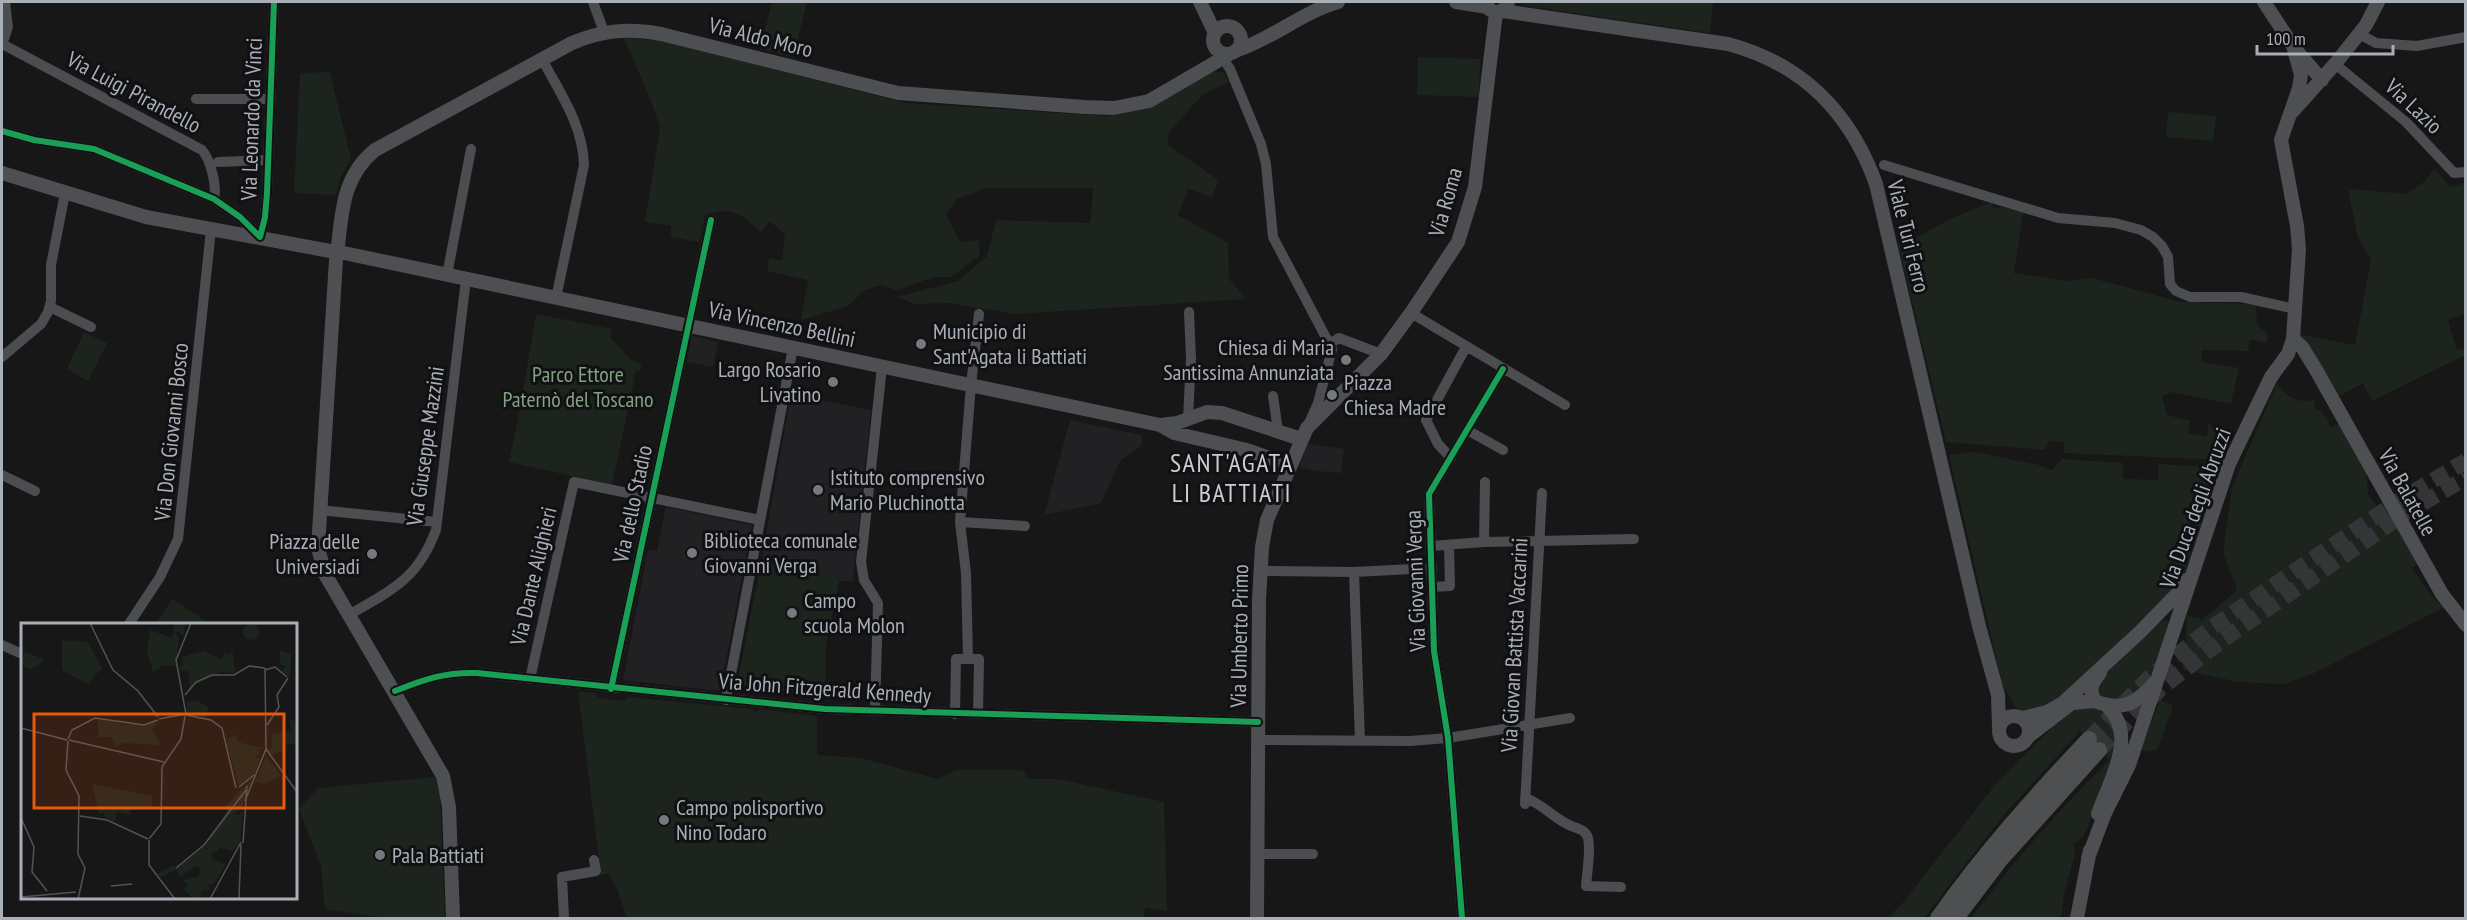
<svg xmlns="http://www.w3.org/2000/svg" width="2467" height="920" font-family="'PT Sans Narrow',sans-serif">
  <rect width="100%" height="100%" fill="#171717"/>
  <!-- built -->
  <path fill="#212123" d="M692 336 718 342 713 367 687 362Z
    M791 394 871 410 853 581H839L840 577 761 563Z
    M1070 420 1141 435 1143 440 1141 446 1120 461 1101 503 1044 515Z
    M1308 444 1344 449 1341 473 1316 471 1299 467Z
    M666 507 752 525 720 691 623 680 648 550 657 551Z"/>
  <!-- green -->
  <path fill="#1d241d" d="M772 2H807L793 57 760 49Z
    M1518 2H1713L1710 33 1525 6Z
    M624 38 656 40 905 103 1107 116C1150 112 1174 94 1208 70L1224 73 1229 82 1203 94 1170 131 1167 144 1218 180 1212 197 1188 189 1178 215 1228 243 1229 279 1246 299 1016 314 948 303 915 304 897 297 958 281 987 256 996 220 1090 223 1093 188H987L957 199 946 214 960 242 979 240 980 255 951 277H934L896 290 882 285 865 290 848 306 801 320 808 280 767 271 769 258 782 261 785 234 770 221 761 232C737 212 736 207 705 215L699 242 671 237V226L645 222 660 128 653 106Z
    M1418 57 1480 59 1479 97 1417 95Z
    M330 72 351 159 340 179 336 195 294 193 300 73Z
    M2168 112 2216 116 2213 141 2166 137Z
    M2435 168 2450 187 2465 183V314L2448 320 2457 350 2465 348V355L2372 401 2363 383 2338 397 2298 334 2355 345 2371 260 2358 238 2348 189 2407 194 2425 181Z
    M1992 202 1993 209 2002 207 2023 213 2014 273 2065 281 2092 278 2181 302 2256 304 2257 325 2268 334 2267 343 2250 339 2248 351 2202 350 2201 362 2239 368 2231 404 2170 392 2162 397 2167 415 2190 421 2188 433 2207 436 2208 423 2228 438 2222 460 2064 453V442L2048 441 2045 450 1946 442 1898 243 1912 240 1950 219Z
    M536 314 612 329 610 337 630 359 642 364 640 371H636L612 485 509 462 519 415Z
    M84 332 107 343 88 381 67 369Z
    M2277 384C2289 397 2295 403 2314 400L2316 410 2322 411 2331 427 2340 423 2366 467 2368 494 2376 505 2385 502 2419 562 2412 568 2432 597 2445 607 2314 673 2285 684 2238 682 2184 670 2182 667 2187 656 2186 616 2200 618 2201 621 2237 590 2223 553 2232 487Z
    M1975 452 2039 465 2052 470 2062 459 2123 463V479L2158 480 2159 464 2208 467V480L2217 481 2180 583 2054 704C2019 715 2020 716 2002 684L1949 455Z
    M761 563 840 577 826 645 825 695 737 685Z
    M172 599 211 624H156Z
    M2166 620 2170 623 2160 670 2130 700 2101 699 2095 688 2100 679 2160 622Z
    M578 691 595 693 598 698 626 701 627 697 753 709 755 712 761 709 817 716V755L860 758 938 779 956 770H1022L1029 779H1058L1164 802 1167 911 1145 908 1144 918H627L616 886 608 874 601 875Z
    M2160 700 2173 705 2158 749 2151 752 2141 750Z
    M2090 706 2106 710 2119 740 2087 829 2083 837 2073 844 2075 854 2064 894 2061 918H1971C2013 862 2059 810 2109 760L2080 731 2002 817 1924 918H1887L1901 905 1999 780 2070 710Z
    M435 777 440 798 445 918H385L325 909 321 866 299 809 318 788Z"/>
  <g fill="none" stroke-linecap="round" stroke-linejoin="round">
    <!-- highway-tunnel -->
    <path stroke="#343537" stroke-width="16" stroke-dasharray="16 8" stroke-linecap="butt" d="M2089 739 2149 678 2211 628 2400 500 2466 461
      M2099 750 2160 689 2221 641 2405 513 2466 478"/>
    <!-- minor -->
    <path stroke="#4b4d50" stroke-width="10" d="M593 2 604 32
      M2359 34 2376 43 2417 46 2466 37
      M2 44 202 150C211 160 217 187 214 199
      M2 45 8 27 5 2
      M1218 51 1230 69 1261 144 1266 164 1273 237 1332 349 1318 403 1309 423
      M542 59C560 93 583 125 584 165L556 298
      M2335 64 2406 122 2454 173 2466 172
      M196 99H271
      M2 131 34 140 94 149 214 199 240 217 260 237 265 217 267 193 274 2
      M218 162 268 160
      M1884 165 2058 218 2115 223 2141 230 2153 237 2162 246 2168 257 2170 284 2176 291 2190 297H2241L2295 309
      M447 275 471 149
      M50 307 91 327
      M1411 313 1565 405
      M1331 343 1339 338 1381 354
      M2 357 41 324 48 312 51 301V265L65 193
      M1273 396 1278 431
      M1188 419 1191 359 1189 312
      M1467 430 1503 450
      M1451 458 1438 444 1426 420 1466 347
      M2 475 35 491
      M319 510 437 522
      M960 522 1025 526
      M1484 542 1485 482
      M1431 546 1484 542 1634 539
      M1261 571 1354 572 1432 568
      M1354 572 1360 741
      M1432 587 1450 586 1449 546
      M349 615C393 589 417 580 436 530L466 279
      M129 624 160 577 178 539 211 230
      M2 645 22 654
      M968 659 966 573 960 522 971 385 979 314
      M530 679 574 482 760 520
      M611 689 711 220
      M395 691C425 679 445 672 477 673L825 709 1258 722
      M726 700 793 348
      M875 711 878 603 864 580 861 562 882 367
      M955 714 956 659H979L978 714
      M1258 740 1410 741 1448 738 1570 718
      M1525 798C1543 803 1555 821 1574 827 1580 829 1586 831 1588 838 1591 850 1587 873 1586 886L1621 887
      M1525 804 1542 493
      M1257 854H1313
      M564 918 562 877 596 871 594 860
      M1462 918 1448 738 1434 651 1429 494 1503 369"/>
    <!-- major -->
    <path stroke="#4d4f52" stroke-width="14" d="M1200 2 1215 33
      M1456 2 1487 7
      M1486 2 1489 9 1496 13 1505 9 1508 2
      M1503 11 1728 44C1803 64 1850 112 1876 184L1979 626 1998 695 1999 727
      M1213 40a14 14 0 1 1 28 0a14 14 0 1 1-28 0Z
      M1238 50C1273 38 1303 12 1338 2
      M2296 50 2322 80
      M2293 111 2335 64 2366 25 2378 2
      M2 173 146 217 330 251
      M338 246C342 209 344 175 375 150L572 43C603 30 628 28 661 34L898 93 1084 107 1114 108 1149 101 1228 55
      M344 253 1160 425 1177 423 1207 412 1222 413 1301 439
      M336 260 318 548 325 574 443 776 449 807 453 918
      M2293 339 2302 347 2315 368 2442 594 2466 625
      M1160 425 1174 433 1247 450 1289 465
      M2100 673C2092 683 2088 689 2095 701 2124 713 2138 702 2157 680
      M1999 731a15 15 0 1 1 30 0a15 15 0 1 1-30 0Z
      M2023 718 2047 712 2063 703 2140 632 2180 591 2186 580
      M2029 736 2072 703 2095 701
      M2098 814C2110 779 2139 735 2106 705
      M2088 858 2105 813 2129 765 2229 464 2271 377 2288 354 2293 339 2299 249 2297 226 2281 140 2299 88 2301 75 2293 46 2264 2
      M1257 918 1259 600 1262 547 1267 520 1307 428 1381 354 1411 313 1458 242 1475 187 1496 13
      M2077 918 2090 850"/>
    <!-- highway -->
    <path stroke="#4d4f51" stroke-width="16" d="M1938 918C1983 854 2035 796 2089 739
      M1956 918 2001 859 2099 750"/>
    <!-- cycleway casing -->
    <g stroke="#111113" stroke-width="10">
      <path id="cycleway" d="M2 131 34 140 94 149 214 199 240 217 260 237 265 217 267 193 274 2
        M611 689 711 220
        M395 691C425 679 445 672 477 673L825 709 1258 722
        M1462 918 1448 738 1434 651 1429 494 1503 369"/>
    </g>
    <!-- cycleway -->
    <use href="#cycleway" stroke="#1a9f57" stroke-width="6"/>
  </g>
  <!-- markers -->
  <g fill="#767a7f" stroke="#111113" stroke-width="2">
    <circle cx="921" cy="344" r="6"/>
    <circle cx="1346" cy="360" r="6"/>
    <circle cx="833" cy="382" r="6"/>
    <circle cx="1332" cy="395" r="6"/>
    <circle cx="818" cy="490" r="6"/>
    <circle cx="692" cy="553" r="6"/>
    <circle cx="372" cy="554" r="6"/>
    <circle cx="792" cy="613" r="6"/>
    <circle cx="664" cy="820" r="6"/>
    <circle cx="380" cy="855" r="6"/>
  </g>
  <g text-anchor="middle" stroke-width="6" stroke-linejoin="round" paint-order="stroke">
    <!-- street labels -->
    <g font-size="22" fill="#a9afb7" stroke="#111113">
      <text transform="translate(761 37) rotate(14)" y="8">Via Aldo Moro</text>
      <text transform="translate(134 92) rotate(28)" y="8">Via Luigi Pirandello</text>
      <text transform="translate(2414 106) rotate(43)" y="8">Via Lazio</text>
      <text transform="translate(251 119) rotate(-88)" y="8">Via Leonardo da Vinci</text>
      <text transform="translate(1445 202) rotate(-74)" y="8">Via Roma</text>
      <text transform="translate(1909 236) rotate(76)" y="8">Viale Turi Ferro</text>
      <text transform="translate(782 324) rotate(12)" y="8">Via Vincenzo Bellini</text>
      <text transform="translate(171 432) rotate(-84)" y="8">Via Don Giovanni Bosco</text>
      <text transform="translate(425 446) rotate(-82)" y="8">Via Giuseppe Mazzini</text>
      <text transform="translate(2408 492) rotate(61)" y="8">Via Balatelle</text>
      <text transform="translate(632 504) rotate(-78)" y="8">Via dello Stadio</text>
      <text transform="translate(2195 508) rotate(-70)" y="8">Via Duca degli Abruzzi</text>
      <text transform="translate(533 576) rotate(-77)" y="8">Via Dante Alighieri</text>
      <text transform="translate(1415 581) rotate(-92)" y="8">Via Giovanni Verga</text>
      <text transform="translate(1239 636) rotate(-89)" y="8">Via Umberto Primo</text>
      <text transform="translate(1514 645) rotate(-87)" y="8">Via Giovan Battista Vaccarini</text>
      <text transform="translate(825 688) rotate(4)" y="8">Via John Fitzgerald Kennedy</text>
    </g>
    <!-- poi labels -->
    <g font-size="22" fill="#a9afb7" stroke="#111113" text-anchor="start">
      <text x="933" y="339">Municipio di<tspan x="933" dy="25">Sant'Agata li Battiati</tspan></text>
      <text x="1334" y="355" text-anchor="end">Chiesa di Maria<tspan x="1334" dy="25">Santissima Annunziata</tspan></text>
      <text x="821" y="377" text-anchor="end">Largo Rosario<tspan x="821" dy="25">Livatino</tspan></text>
      <text x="1344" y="390">Piazza<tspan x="1344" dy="25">Chiesa Madre</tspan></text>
      <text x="830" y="485">Istituto comprensivo<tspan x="830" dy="25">Mario Pluchinotta</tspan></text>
      <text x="704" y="548">Biblioteca comunale<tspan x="704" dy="25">Giovanni Verga</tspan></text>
      <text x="360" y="549" text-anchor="end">Piazza delle<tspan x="360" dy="25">Universiadi</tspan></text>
      <text x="804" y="608">Campo<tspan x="804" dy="25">scuola Molon</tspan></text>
      <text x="676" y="815">Campo polisportivo<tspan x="676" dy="25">Nino Todaro</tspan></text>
      <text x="392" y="863">Pala Battiati</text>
    </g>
    <!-- park labels -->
    <g font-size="22" fill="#83a181" stroke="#111113">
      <text x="578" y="382">Parco Ettore<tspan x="578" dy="25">Paternò del Toscano</tspan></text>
    </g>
    <!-- quarter labels -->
    <g font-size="26" letter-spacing="1.5" fill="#cacdd3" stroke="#111113">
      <text x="1232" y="472">SANT'AGATA<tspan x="1232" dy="30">LI BATTIATI</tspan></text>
    </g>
  </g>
  <!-- overview -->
  <g transform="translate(21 623)">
    <rect width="276" height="276" fill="#171717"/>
    <path d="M153 0H165L162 14 158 8 154 9 158 17 154 43H141L132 49 126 28 129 7 152 15ZM222 9a8 8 0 1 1 16 0a8 8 0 1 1-16 0ZM41 17 67 19 81 45 67 61 41 47ZM211 23 214 50 199 49 169 65 167 48H159L158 44 162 42 161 34 183 28 200 36 204 30 210 32ZM259 28 270 31 269 54 260 48 266 44 259 41ZM4 29 20 35 23 38 11 46 5 45 0 41ZM175 78 187 83 186 95 166 90V79ZM76 95 104 102 137 100 131 106 139 122 102 120 94 124 91 114H78ZM269 96 276 99V123L267 120 261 124 263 127 250 132 246 125 251 126V111L270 108ZM215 112 217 119 243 125 236 127 239 132H232L239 136 234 151 217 163 205 116ZM245 132 260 153 244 161 234 159ZM232 154 221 185 212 192H218L222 187 219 218 212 228 199 225 190 231 192 236 205 241 192 262 186 261 190 266 180 268 179 275 172 276 163 266 167 262 161 257 177 254 180 247 175 242 160 254 155 247 139 254 136 251 153 242 155 246 183 224 185 227 188 226 184 223 206 187 203 185ZM71 161 131 173V184L109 188V192L95 189 94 199 83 194V189L78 191Z" fill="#1d241d"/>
    <path fill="none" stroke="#515457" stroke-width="1.5" d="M69 0 92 47 117 68 137 94M244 47 254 44 266 54M164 72 175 59 191 52H213L228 43 244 45M165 91 155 37 170 0M165 92 190 97 201 105 215 165M138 96 164 91M246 102 258 84 256 72 267 55M0 105 46 117M47 116 51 107 74 95 123 102 137 97M48 117 143 139M47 118 45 147 58 173 57 231 64 245 57 276M245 126 276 169M218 164 233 152M224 178 245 126 244 45M59 193 86 197 127 216M0 195 13 224 11 249 26 268M128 216 140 201 141 144 160 116 164 93M128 217V242L154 276M222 220 226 163M155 245 183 222 225 167M90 263 111 261M0 274 55 269M189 276 220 219M218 276 220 221"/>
    <path fill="#e8590c" fill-opacity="0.15" stroke="#e8590c" stroke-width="3" d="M13 91H263V185H13Z"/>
    <rect width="276" height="276" fill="none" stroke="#a9afb7" stroke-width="3"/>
  </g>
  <!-- border -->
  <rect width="2467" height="920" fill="none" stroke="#a9afb7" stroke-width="6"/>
  <!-- scale -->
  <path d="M2257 45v9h136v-9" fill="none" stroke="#a9afb7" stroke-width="3"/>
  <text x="2266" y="45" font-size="18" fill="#a9afb7" stroke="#111113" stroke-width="4.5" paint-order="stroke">100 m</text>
</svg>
